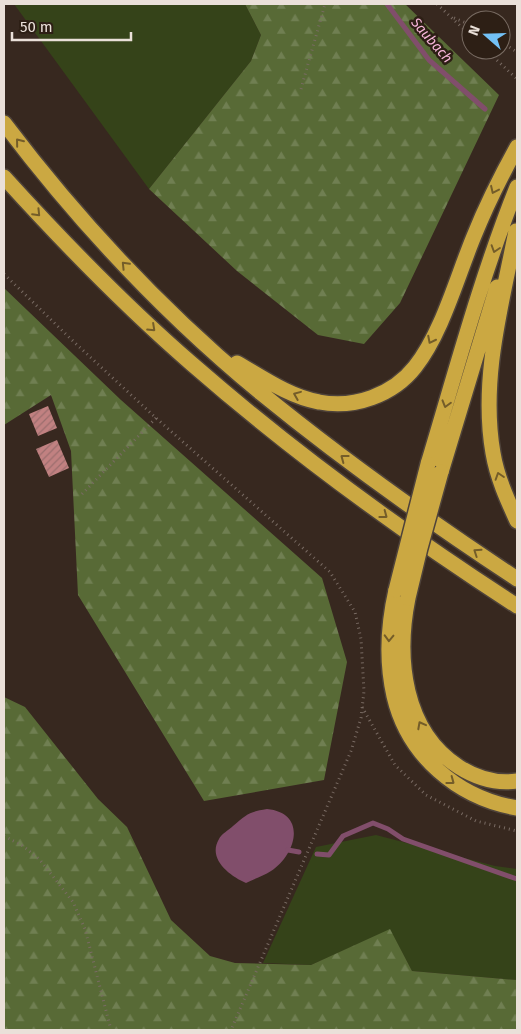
<svg xmlns="http://www.w3.org/2000/svg" width="521" height="1034" font-family="'Fira Sans',sans-serif">
  <defs>
    <pattern id="forest-firs" width="22" height="20" patternUnits="userSpaceOnUse" patternTransform="scale(1.25)"><rect width="22" height="20" fill="#586a36"/><path d="M5 1l3.5 6h-7zM16 11l3.5 6h-7z" fill="#707f52"/></pattern>
    <pattern id="building-hatch" width="6" height="6" patternUnits="userSpaceOnUse" patternTransform="scale(1.25)"><rect width="6" height="6" fill="#c18181"/><path d="M-1 1l2-2M0 6l6-6M5 7l2-2" fill="none" stroke="#9c6e6e"/></pattern>
  </defs>
  <rect width="100%" height="100%" fill="#37281f"/>
  <!-- green -->
  <path fill="#354319" d="M14 4H245L261 35 251 61 149 189Z
    M376 835 495 866 517 869V980L412 971 390 930 311 965 263 963 316 847Z"/>
  <!-- forest -->
  <path fill="url(#forest-firs)" d="M245 4H405L499 95 400 303 364 344 318 335 237 271 149 189 251 61 261 35Z
    M4 288 121 400 322 578 347 662 324 780 204 801 78 595 71 451 51 395 4 425Z
    M4 697 25 707 98 799 127 827 171 920 210 956 235 963 311 965 390 929 412 971 517 980V1030H4Z"/>
  <!-- water -->
  <path fill="#814e6b" d="M267 809C308 813 296 855 271 871 263 876 254 879 246 883 230 876 207 859 219 839 221 834 229 830 233 826 247 814 249 812 267 809Z"/>
  <g fill="none" stroke-linecap="round" stroke-linejoin="round">
    <!-- stream -->
    <path stroke="#814e6b" stroke-width="5" d="M387 4 429 60 485 109
      M288 850 299 852
      M317 854 329 855 343 836 373 823 388 829 403 839 517 879"/>
  </g>
  <!-- building -->
  <path fill="url(#building-hatch)" d="M48 406 57 428 38 436 29 414Z
    M57 440 69 468 49 477 36 449Z"/>
  <g fill="none" stroke-linecap="round" stroke-linejoin="round">
    <!-- highway casing -->
    <g stroke="#4f433a" stroke-width="18">
      <path id="highway" d="M4 123C79 222 165 314 261 393 343 460 429 521 517 579
        M4 177C63 242 125 306 192 364 294 453 404 533 517 606
        M516 231C502 303 480 379 493 453 497 477 507 499 517 521
        M237 363C263 378 290 397 319 402 354 409 393 395 415 367 442 333 457 277 474 236 486 206 501 176 517 147
        M428 464C456 371 481 277 517 187
        M441 472 497 287
        M396 590C388 625 386 661 394 696 408 756 458 798 517 808
        M408 598C396 658 403 731 459 767 478 779 496 784 517 781"/>
    </g>
    <!-- path -->
    <path stroke="#796b63" stroke-width="3" stroke-dasharray="1 4" stroke-linecap="butt" d="M437 4 471 36
      M454 18 471 25
      M501 42 517 52
      M486 50 517 79
      M301 89 325 4
      M4 274 74 342 156 418 330 572 355 612 361 639 364 691 361 718 351 751 231 1030
      M82 494 156 418
      M362 707 395 765 426 795 476 821 517 831
      M4 836 23 846 40 860 73 902 85 929 111 1030"/>
    <!-- highway -->
    <use href="#highway" stroke="#cba842" stroke-width="15"/>
    <!-- highway-bridge casing -->
    <g stroke="#4f433a" stroke-width="18" stroke-linecap="butt">
      <path id="highway-bridge" d="M396 590 428 464
        M408 598 420 548 441 472"/>
    </g>
    <!-- highway-bridge -->
    <use href="#highway-bridge" stroke="#cba842" stroke-width="15"/>
  </g>
  <!-- one-way arrows -->
  <defs><path id="oneway-chevron" d="M-2-3.5L2.5 0L-2 3.5" fill="none" stroke-width="1.6" stroke-linecap="round" stroke-linejoin="round" transform="scale(1.25)"/></defs>
  <g stroke="#745d29">
    <use href="#oneway-chevron" transform="translate(19 142) rotate(-129)"/>
    <use href="#oneway-chevron" transform="translate(494 190) rotate(115)"/>
    <use href="#oneway-chevron" transform="translate(37 213) rotate(46)"/>
    <use href="#oneway-chevron" transform="translate(495 249) rotate(108)"/>
    <use href="#oneway-chevron" transform="translate(125 265) rotate(-134)"/>
    <use href="#oneway-chevron" transform="translate(152 328) rotate(43)"/>
    <use href="#oneway-chevron" transform="translate(431 340) rotate(117)"/>
    <use href="#oneway-chevron" transform="translate(297 395) rotate(-158)"/>
    <use href="#oneway-chevron" transform="translate(446 404) rotate(106)"/>
    <use href="#oneway-chevron" transform="translate(344 458) rotate(-143)"/>
    <use href="#oneway-chevron" transform="translate(499 476) rotate(-108)"/>
    <use href="#oneway-chevron" transform="translate(384 515) rotate(37)"/>
    <use href="#oneway-chevron" transform="translate(477 552) rotate(-146)"/>
    <use href="#oneway-chevron" transform="translate(389 638) rotate(92)"/>
    <use href="#oneway-chevron" transform="translate(421 725) rotate(-118)"/>
    <use href="#oneway-chevron" transform="translate(451 781) rotate(37)"/>
  </g>
  <g text-anchor="middle" stroke-width="5" stroke-linejoin="round" paint-order="stroke">
    <!-- water labels -->
    <g font-size="14" font-style="italic" fill="#f6b5d9" stroke="#2d1f15">
      <text transform="translate(432 40) rotate(49)" y="5">Saubach</text>
    </g>
  </g>
  <!-- border -->
  <rect width="521" height="1034" fill="none" stroke="#eae0d9" stroke-width="10"/>
  <!-- north arrow -->
  <g transform="translate(486 35) rotate(290)"><circle r="24" fill="#2d1f15" stroke="#796c63"/>
  <path d="M0-4L9 19L0 12L-9 19Z" fill="#73c1f6"/>
  <text y="-8" font-size="14" font-weight="bold" text-anchor="middle" fill="#eae0d9">N</text>
  </g>
  <!-- scale -->
  <path d="M12 32v8h119v-8" fill="none" stroke="#eae0d9" stroke-width="2.5"/>
  <text x="20" y="32" font-size="15" fill="#eae0d9" stroke="#2d1f15" stroke-width="4" paint-order="stroke">50 m</text>
</svg>
